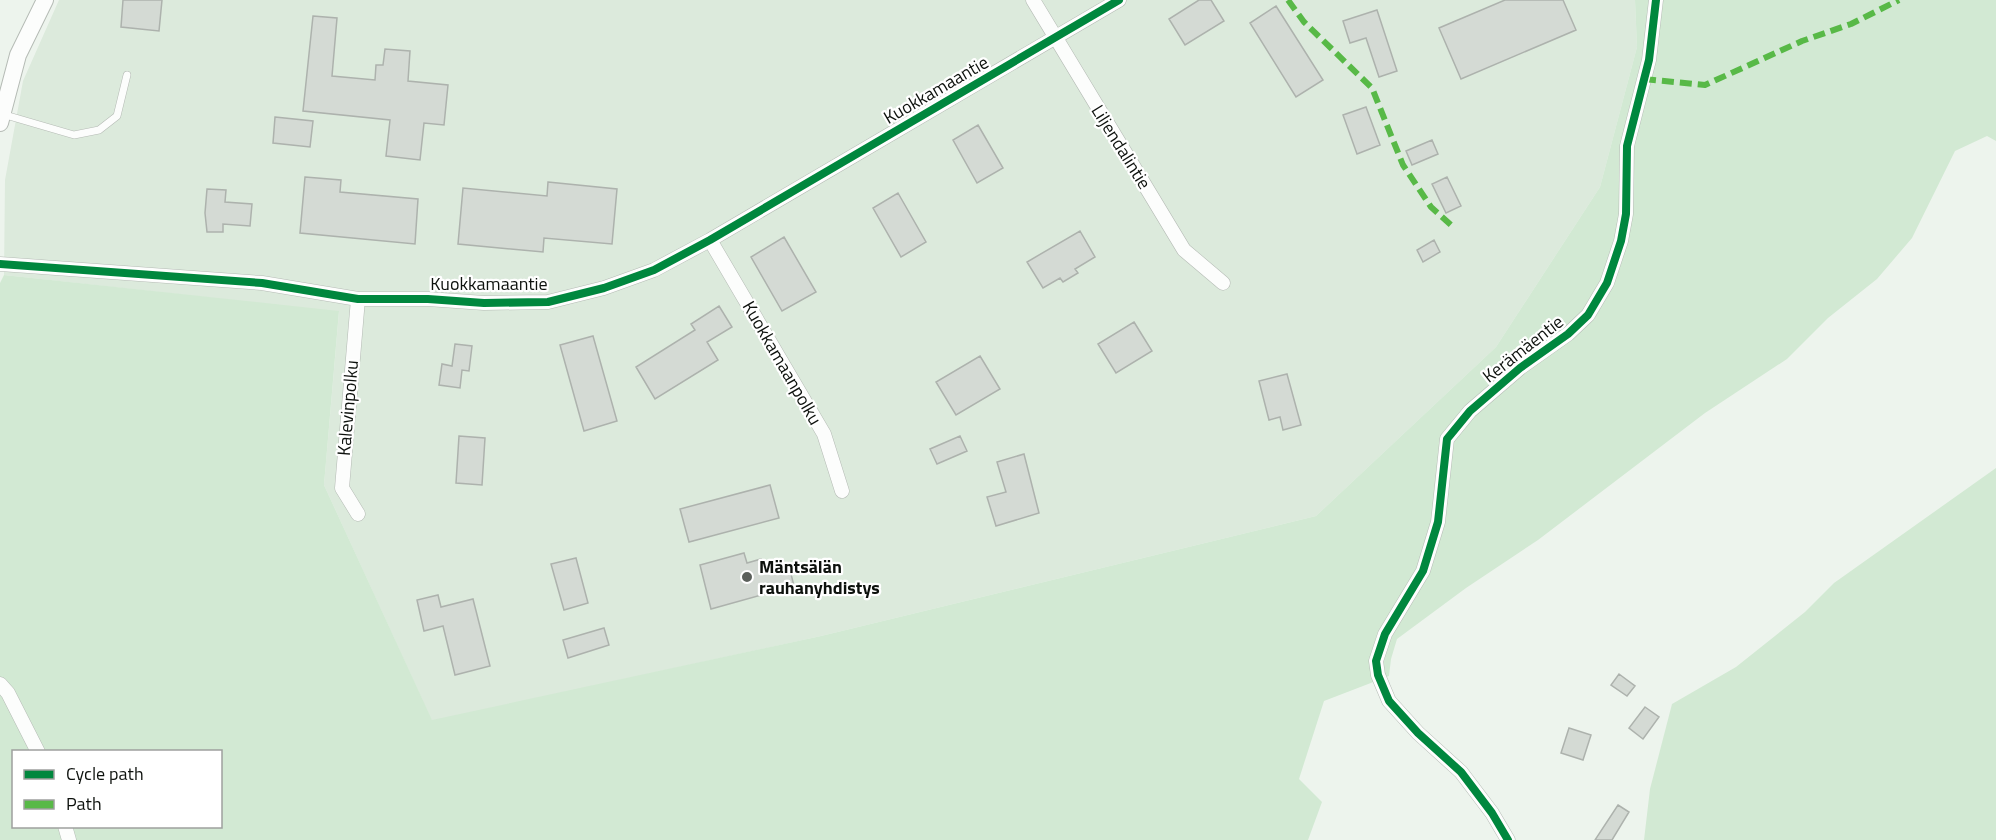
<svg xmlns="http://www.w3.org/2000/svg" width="1996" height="840" font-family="'Titillium Web',sans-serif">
  <rect width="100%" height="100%" fill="#edf4ed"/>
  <!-- built -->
  <path fill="#dceadc" d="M59 0H1635L1637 47 1600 187 1496 347 1316 516 821 636 432 721 324 485 339 312 4 275 5 180 23 81Z"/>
  <!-- green -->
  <path fill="#d2e9d3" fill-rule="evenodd" d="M1635 0H1996V141L1987 136 1955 151 1912 238 1877 279 1828 318 1787 359 1705 413 1538 540 1466 588 1397 639 1391 659 1389 676 1324 701 1299 779 1322 802 1308 840H0V283L4 275 339 311 324 485 432 720 821 636 1316 516 1496 347 1600 187 1637 47ZM14 752H220V826H14Z
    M1996 468V840H1644L1650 789 1672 704 1736 667 1805 612 1834 583Z"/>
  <!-- building -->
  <path fill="#d4dad4" stroke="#adb2ad" stroke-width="1.5" d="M123 0H162L159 31 121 27Z
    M1199 0H1211L1224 21 1185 45 1169 19Z
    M1505 0H1563L1576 30 1461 79 1439 28Z
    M1276 6 1323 80 1296 97 1250 23Z
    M1377 10 1397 71 1379 77 1366 38 1350 43 1343 21Z
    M313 16 337 18 332 76 375 80 376 65H383L385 49 410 51 408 81 448 85 444 125 424 123 420 160 386 156 390 120 303 111Z
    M1366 107 1380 145 1357 154 1343 115Z
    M275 117 313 121 310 147 273 143Z
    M978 125 1003 168 977 183 953 140Z
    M1432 140 1438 154 1412 165 1406 151Z
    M305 177 341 180 340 192 418 199 415 244 300 233Z
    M1447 177 1461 206 1446 213 1432 184Z
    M548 182 617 189 612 244 544 238 543 252 458 244 463 188 547 196Z
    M207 189 226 190 225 202 252 204 250 226 223 224V232H207L205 213Z
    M898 193 926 242 901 257 873 208Z
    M1080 231 1095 257 1075 269 1078 273 1063 282 1060 278 1043 288 1027 262Z
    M784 237 816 292 782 311 751 257Z
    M1434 240 1440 252 1423 262 1417 250Z
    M719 306 732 327 707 342 718 360 655 399 636 367 695 330 691 324Z
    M1134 322 1152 351 1116 373 1098 344Z
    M593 336 617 421 584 431 560 345Z
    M455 344 472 346 469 371 462 370 460 388 439 385 442 364 452 366Z
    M980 356 1000 389 956 415 936 382Z
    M1287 374 1301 425 1283 430 1280 417 1269 420 1259 381Z
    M459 436 485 438 482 485 456 483Z
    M960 436 967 451 937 464 930 449Z
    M1024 454 1039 513 996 526 987 497 1006 492 997 462Z
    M770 485 779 518 689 542 680 509Z
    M744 553 747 563 761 559 763 568 775 565 776 569 789 566 794 586 711 609 700 565Z
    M576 558 588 603 564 610 551 564Z
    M438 595 441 607 473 599 490 666 455 675 443 626 424 631 417 600Z
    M604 628 609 645 568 658 563 640Z
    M1619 674 1635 686 1627 696 1611 685Z
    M1645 707 1659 717 1643 739 1629 728Z
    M1569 728 1591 735 1583 760 1561 753Z
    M1618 805 1629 812 1612 840H1595Z"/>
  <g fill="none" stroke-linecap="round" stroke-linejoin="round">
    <!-- service casing -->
    <g stroke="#b5bbb5" stroke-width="8">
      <path id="service" d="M2 114 74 135 99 130 117 116 127 75"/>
    </g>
    <!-- minor casing -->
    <g stroke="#b5bbb5" stroke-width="15">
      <path id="minor" d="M1033 0 1184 250 1223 283
        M710 240 824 434 842 491
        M0 264 262 283 358 299H428L484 303 548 302 604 288 654 270 710 240 1119 0
        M358 299 342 488 358 514
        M0 684 8 693 38 752
        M65 826 69 840
        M1508 840 1492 813 1461 772 1418 733 1389 701 1378 675 1376 661 1385 634 1423 571 1438 522 1447 439 1470 411 1520 368 1568 334 1588 315 1607 283 1621 241 1626 214 1627 146 1649 60 1656 0"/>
    </g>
    <!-- tertiary casing -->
    <g stroke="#b5bbb5" stroke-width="18">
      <path id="tertiary" d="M0 123 18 55 45 0"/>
    </g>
    <!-- service -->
    <use href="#service" stroke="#fcfdfc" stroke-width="7"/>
    <!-- minor -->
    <use href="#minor" stroke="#fcfdfc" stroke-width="14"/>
    <!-- tertiary -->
    <use href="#tertiary" stroke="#fcfdfc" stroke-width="16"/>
    <!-- quiet -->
    <path stroke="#58b947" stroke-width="6" stroke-dasharray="12 6" stroke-linecap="butt" d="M1288 0 1304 22 1372 88 1403 165 1431 207 1451 225
      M1644 79 1705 85 1802 41 1851 24 1899 0"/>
    <!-- cycleway casing -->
    <g stroke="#fff" stroke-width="11">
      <path id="cycleway" d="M0 264 262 283 358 299H428L484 303 548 302 604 288 654 270 710 240 1119 0
        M1508 840 1492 813 1461 772 1418 733 1389 701 1378 675 1376 661 1385 634 1423 571 1438 522 1447 439 1470 411 1520 368 1568 334 1588 315 1607 283 1621 241 1626 214 1627 146 1649 60 1656 0"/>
    </g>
    <!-- cycleway -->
    <use href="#cycleway" stroke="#00873e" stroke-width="8"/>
  </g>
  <!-- markers -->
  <circle fill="#5b605b" stroke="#fff" stroke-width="2" cx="747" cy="577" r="6"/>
  <g text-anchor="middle" stroke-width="4.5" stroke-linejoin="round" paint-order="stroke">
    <!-- street labels -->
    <g font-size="18" fill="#0d110d" stroke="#fff">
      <text transform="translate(936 90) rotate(-30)" y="6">Kuokkamaantie</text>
      <text transform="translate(1121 147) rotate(58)" y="6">Liljendalintie</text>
      <text x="489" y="290">Kuokkamaantie</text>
      <text transform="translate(1523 349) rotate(-38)" y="6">Kerämäentie</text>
      <text transform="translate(782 363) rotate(60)" y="6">Kuokkamaanpolku</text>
      <text transform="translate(348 408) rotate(-85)" y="6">Kalevinpolku</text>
    </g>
    <!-- poi labels -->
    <g font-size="18" font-weight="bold" fill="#0d110d" stroke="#fff" text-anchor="start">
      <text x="759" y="573">Mäntsälän<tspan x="759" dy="21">rauhanyhdistys</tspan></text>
    </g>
  </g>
  <!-- legend -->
  <rect x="12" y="750" width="210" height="78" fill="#ffffff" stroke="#9ea09e" stroke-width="1.5"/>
  <rect x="24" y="770" width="30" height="9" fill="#00873e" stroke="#9ea09e" stroke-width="1.5"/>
  <text x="66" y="780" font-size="18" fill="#0d110d">Cycle path</text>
  <rect x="24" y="800" width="30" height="9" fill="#58b947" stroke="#9ea09e" stroke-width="1.5"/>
  <text x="66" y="810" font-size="18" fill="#0d110d">Path</text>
</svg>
